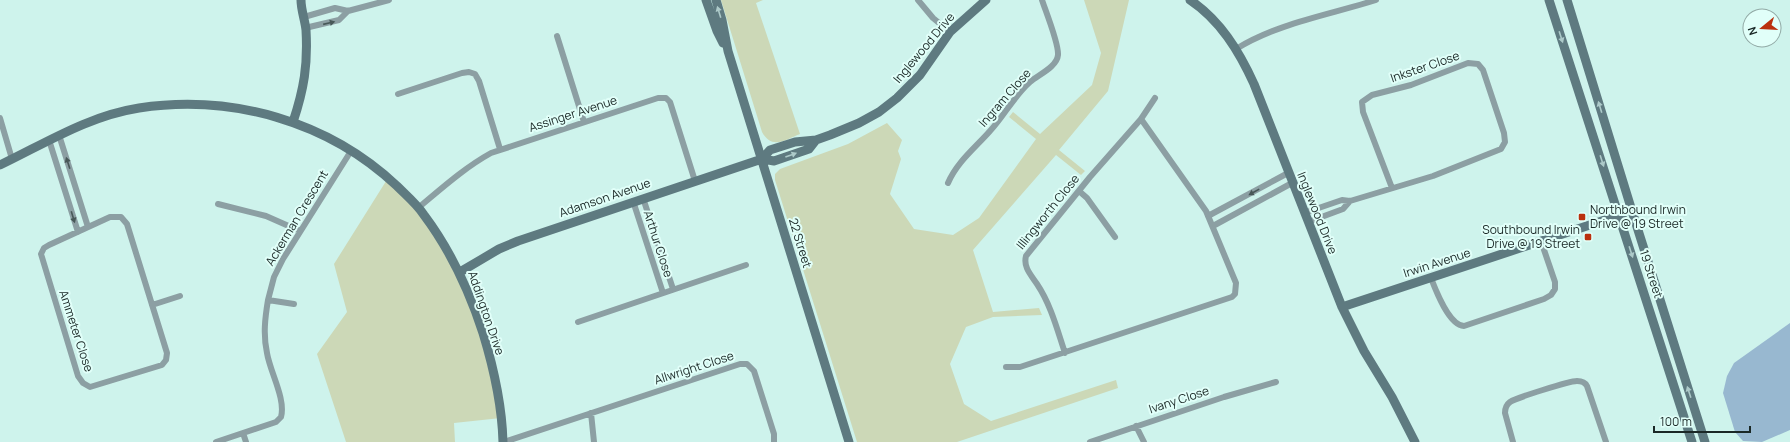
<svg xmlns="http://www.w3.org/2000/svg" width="1790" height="442" font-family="Manrope,sans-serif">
  <rect width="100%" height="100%" fill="#cef3ec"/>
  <!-- green -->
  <path fill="#ccd8b7" d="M721 0H763L756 3 800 134C785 140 772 150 762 132Z
    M1084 0H1129L1108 91 1059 150 1085 171 1081 175 1056 155 973 250 993 312 1039 308 1042 315 993 317 966 327 950 364 964 404 991 421 1116 380 1118 388 957 442H857L775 180V174L780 169 848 144 887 123 902 140 898 151 901 159 890 194 914 229 953 235 979 218 1036 139 1009 117 1013 112 1040 134 1092 85 1101 53Z
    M388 178 423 213 470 294 501 418 454 423 455 442H346L317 354 347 312 334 264Z"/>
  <!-- water -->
  <path fill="#98b8d0" d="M1790 323V430L1762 442 1743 441 1735 432 1723 393 1727 376 1734 363Z"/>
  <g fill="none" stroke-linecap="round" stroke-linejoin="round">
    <!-- street -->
    <path stroke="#8c9fa3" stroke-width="6" d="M918 0 933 18 950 32
      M304 17 335 8 348 11 389 0
      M305 28 339 20 348 11
      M557 36 584 122
      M1236 49C1278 23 1329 15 1376 0
      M398 94 462 73 469 72 475 74 479 81 500 149
      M0 118 12 159
      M59 135 88 227
      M49 140 78 232
      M948 183C957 162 975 148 990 131 1004 116 1014 96 1030 82 1038 75 1057 67 1058 55 1059 44 1046 12 1042 0
      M1079 191 1087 198 1115 237
      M643 198 673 289
      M633 201 663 293
      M218 204 266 216 300 231
      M418 208C442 188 464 168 491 153L658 98H666L670 102 695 181
      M1304 213 1342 200 1350 201 1433 176 1501 149 1505 142 1504 133 1483 70 1478 64 1468 63 1411 85 1372 95 1362 102 1363 112 1392 188
      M1208 216 1288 173
      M110 217H121L127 224 167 353 166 360 162 365 90 387 83 383 78 376 41 254 44 248 49 245Z
      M1308 222 1343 209 1350 201
      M1213 226 1292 183
      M1431 278C1436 291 1449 325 1464 326L1544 299 1551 295 1555 289V282L1541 241
      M268 300 274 277 283 259 351 151
      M152 305 180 296
      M578 322 746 265
      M1065 353C1057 329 1051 305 1037 284 1031 275 1023 267 1026 256L1090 177 1141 119 1155 98
      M1006 367H1020L1232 297 1235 294 1236 283 1206 211 1141 119
      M591 413 594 442
      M1136 426 1144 442
      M243 433 246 442
      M216 442 276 422 281 417C286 399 270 372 267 353 263 335 265 318 268 300L294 304
      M504 442 740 364H747L754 371 774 434V442
      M1090 442 1224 397 1276 382
      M1513 442 1505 413C1505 409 1506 405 1510 402 1516 398 1569 381 1577 381 1581 381 1585 382 1587 386L1606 442"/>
    <!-- secondary -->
    <path stroke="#5e7a80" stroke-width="9" d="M706 0 717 31 723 43
      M716 0 722 20 728 51 849 442
      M1190 0C1220 20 1239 51 1254 84L1342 307 1364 351 1392 397 1415 442
      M1549 0 1692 442
      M1567 0 1632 211 1705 442
      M293 122C304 89 308 65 306 30 305 20 301 10 301 0
      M762 159 770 150 795 142 816 140 830 135 859 123 879 112 897 98 920 75 950 32 986 0
      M0 165C46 143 88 116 139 108 232 94 328 121 397 186 406 195 417 204 424 215 451 251 469 290 483 333 494 369 502 405 503 442
      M460 272 499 249 518 241 753 162 762 159 774 161 809 149 816 140
      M1342 307 1623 214"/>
  </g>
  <!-- one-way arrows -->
  <defs><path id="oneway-solid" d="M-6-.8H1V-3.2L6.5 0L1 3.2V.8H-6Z"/></defs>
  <g fill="#adcac9">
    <use href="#oneway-solid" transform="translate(719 12) rotate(-107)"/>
    <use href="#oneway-solid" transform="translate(1561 37) rotate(72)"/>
    <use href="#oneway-solid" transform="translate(1600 107) rotate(-107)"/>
    <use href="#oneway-solid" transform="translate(791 155) rotate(-20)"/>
    <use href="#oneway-solid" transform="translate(1602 161) rotate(72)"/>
    <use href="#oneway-solid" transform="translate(1631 252) rotate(72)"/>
    <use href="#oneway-solid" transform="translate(1689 392) rotate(-108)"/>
  </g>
  <g fill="#485858">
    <use href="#oneway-solid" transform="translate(329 23) rotate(-13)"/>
    <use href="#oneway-solid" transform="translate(68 163) rotate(-108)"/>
    <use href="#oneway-solid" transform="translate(1254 192) rotate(151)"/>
    <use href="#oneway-solid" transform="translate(73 217) rotate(73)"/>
  </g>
  <!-- markers -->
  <g fill="#ba300d" stroke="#e1fff9" stroke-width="1.5">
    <rect x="1578" y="213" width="8" height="8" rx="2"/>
    <rect x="1584" y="233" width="8" height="8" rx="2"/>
  </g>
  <g text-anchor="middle" stroke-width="4" stroke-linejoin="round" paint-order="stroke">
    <!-- street labels -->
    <g font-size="12" fill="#1a2826" stroke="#e1fff9">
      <text transform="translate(924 48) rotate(-50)" y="4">Inglewood Drive</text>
      <text transform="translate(1425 67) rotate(-19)" y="4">Inkster Close</text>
      <text transform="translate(1005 98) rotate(-49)" y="4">Ingram Close</text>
      <text transform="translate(573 114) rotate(-18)" y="4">Assinger Avenue</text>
      <text transform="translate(605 198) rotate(-19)" y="4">Adamson Avenue</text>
      <text transform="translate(1048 212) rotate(-51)" y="4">Illingworth Close</text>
      <text transform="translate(1317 213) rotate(68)" y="4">Inglewood Drive</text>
      <text transform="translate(297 218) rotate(-59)" y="4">Ackerman Crescent</text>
      <text transform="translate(800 243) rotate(73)" y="4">22 Street</text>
      <text transform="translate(658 244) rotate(72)" y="4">Arthur Close</text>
      <text transform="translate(1437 263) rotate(-18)" y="4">Irwin Avenue</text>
      <text transform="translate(1651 274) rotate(72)" y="4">19 Street</text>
      <text transform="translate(486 313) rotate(71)" y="4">Addington Drive</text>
      <text transform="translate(76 331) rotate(72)" y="4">Ammeter Close</text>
      <text transform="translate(694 368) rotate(-18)" y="4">Allwright Close</text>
      <text transform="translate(1179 400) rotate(-18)" y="4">Ivany Close</text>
    </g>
    <!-- poi labels -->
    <g font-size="12" fill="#1a2826" stroke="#e1fff9" text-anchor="start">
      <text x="1590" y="214">Northbound Irwin<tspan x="1590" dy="14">Drive @ 19 Street</tspan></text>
      <text x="1580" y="234" text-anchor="end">Southbound Irwin<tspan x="1580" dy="14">Drive @ 19 Street</tspan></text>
    </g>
  </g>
  <!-- north arrow -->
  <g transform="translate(1762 28) rotate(252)"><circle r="19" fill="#e1fff9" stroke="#91a9a5"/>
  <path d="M0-3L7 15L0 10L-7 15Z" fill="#ba300d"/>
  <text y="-6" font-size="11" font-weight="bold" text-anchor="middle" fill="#1a2826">N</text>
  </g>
  <!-- scale -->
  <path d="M1654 426v6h96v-6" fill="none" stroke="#1a2826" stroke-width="2"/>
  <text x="1660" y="426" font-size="12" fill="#1a2826" stroke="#e1fff9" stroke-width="3" paint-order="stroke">100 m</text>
</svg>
